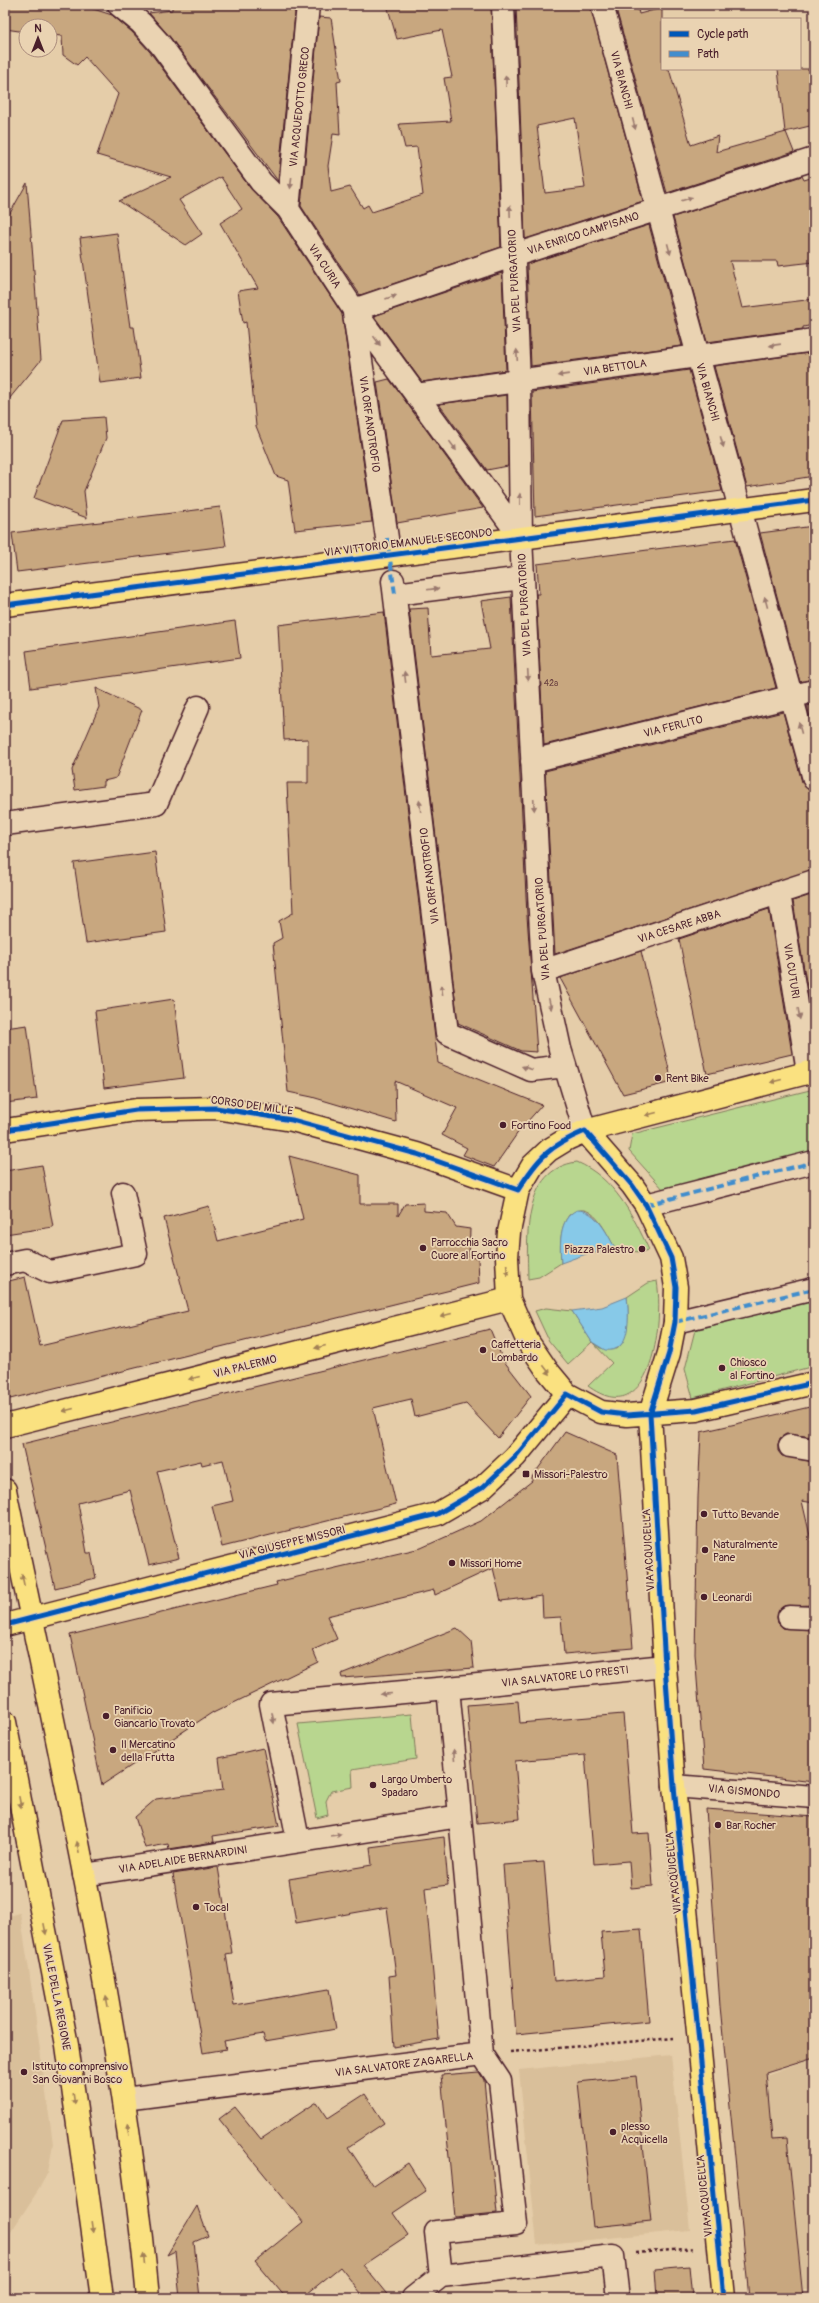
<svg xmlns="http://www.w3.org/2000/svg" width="819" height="2303" font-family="Pangolin,sans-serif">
  <rect width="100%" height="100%" fill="#e5cda9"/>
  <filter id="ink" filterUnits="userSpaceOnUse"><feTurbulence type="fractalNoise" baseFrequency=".025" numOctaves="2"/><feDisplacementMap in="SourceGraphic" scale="8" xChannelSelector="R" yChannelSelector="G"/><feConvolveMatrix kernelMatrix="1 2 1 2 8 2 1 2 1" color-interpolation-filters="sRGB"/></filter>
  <g filter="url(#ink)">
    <!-- built -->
    <path fill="#d9bf9a" d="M20 1913 29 1970 53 2144 48 2172 39 2189 5 2241V1917Z
      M671 2055 690 2230 537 2245 519 2070Z
      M814 2057V2290H803L787 2138 733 2142 731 2120 770 2116 766 2075Z"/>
    <!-- green -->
    <path fill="#b8d68f" stroke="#817a5d" d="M814 1089V1152L664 1190 629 1151 632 1134Z
      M577 1162C614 1178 633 1215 649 1250L640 1252 616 1250C609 1238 599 1213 584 1210 579 1209 573 1213 569 1215 559 1228 560 1248 561 1263L539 1277 528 1279C527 1238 522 1169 577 1162Z
      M657 1281C664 1322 652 1433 588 1386L612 1363 592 1342 568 1364 549 1341 535 1311 546 1308 572 1311 592 1342 600 1348 617 1349C629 1340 629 1312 627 1297L648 1283Z
      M814 1299V1366L693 1398 685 1369 695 1330Z
      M412 1714 416 1759 352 1769 353 1787 331 1791 326 1801 328 1815 317 1818 298 1724Z"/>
    <!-- water -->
    <path fill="#87c9e8" stroke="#6f859c" d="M577 1210C597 1210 608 1235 616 1250L586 1254 561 1263C560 1246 558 1218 577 1210Z
      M627 1297C629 1314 632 1354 605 1350L592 1342 572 1311 602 1307Z"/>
    <!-- building -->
    <path fill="#c8a77f" stroke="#4a1f2b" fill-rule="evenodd" d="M5 5H81L112 15 132 32 150 52 251 189 278 217 342 314 372 522 295 530 288 480 276 476 256 426 246 322 243 323 238 291 258 288 220 223 242 209 221 177 179 200 202 234 186 245 119 201 171 177 97 155 118 94 85 57 77 65 63 55 62 36 50 35V26H26V32L5 29Z
      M172 5H294L295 14 278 181 170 37 149 13 172 10Z
      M387 5H491L501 247 360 295 301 206 319 17 331 18 341 81 337 82 340 135 333 134 328 166 331 192 350 187 363 208 368 205 372 212 423 195 417 147 405 148 399 124 451 121 444 78 452 77 442 30 397 39Z
      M516 5H590L643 201 525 239ZM575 118 585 188 545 193 537 126Z
      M615 5H637L639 14 662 8V69H669L691 145 718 136 716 152 786 132 794 152 667 193Z
      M778 69H814V125L785 132Z
      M802 176 804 180 814 177V262L778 266 777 261H730L742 308 814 299V325L803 327V329L707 342 673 217Z
      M27 183 41 360 5 404V219L9 215Z
      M649 225 682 346 531 366 527 264Z
      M117 233 130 327H134L141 378 100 383 80 238Z
      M502 273 506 370 422 382 374 316Z
      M809 353 814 376V476L747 487 714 366Z
      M689 370 722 491 535 516 532 392Z
      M389 379 406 402 483 508 397 523 377 382Z
      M507 395 508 466 487 470 439 404Z
      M104 417 106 438 84 491 87 518 34 498 63 420Z
      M220 507 226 546 17 572 12 533Z
      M814 526V679L800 682 760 533Z
      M735 539 776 688 544 745 536 594H539L537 564Z
      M511 597 527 916 537 1052 521 1051 458 1023 409 609 428 608 431 655 490 649 481 601Z
      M384 612 438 1063 542 1105 519 1131 494 1167 463 1155 467 1148 442 1135 457 1108 395 1081 396 1122 312 1097 288 1092 273 943 282 938 279 921 293 913 287 783H308V739L284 740 278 625Z
      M235 621 240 658 31 688 26 651Z
      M96 688 142 710 116 778 104 781V786L75 790 72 770 99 707Z
      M814 704V732L807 706Z
      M783 712 802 782 806 788 814 791V869L555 954 545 771Z
      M155 852 166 932 86 943 74 863Z
      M814 894V1031L793 901Z
      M769 909 792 1054 707 1074 679 939Z
      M641 951 672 1082 623 1094 560 978Z
      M174 999 184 1078 104 1088 95 1011Z
      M27 1025 37 1099 5 1103V1028Z
      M289 1156 360 1175V1204H398V1216L405 1204 424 1203V1211L447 1213 456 1227 470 1229 469 1257 478 1258 479 1283 10 1399 5 1377V1282L25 1277 40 1346 188 1311 164 1218 209 1206 218 1241 303 1219Z
      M42 1165 53 1227 5 1234V1171Z
      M490 1329 503 1360 531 1396 498 1438 466 1404 415 1417 411 1399 373 1408 396 1504 222 1547 212 1506 233 1501 223 1460 202 1465 201 1461 157 1471 179 1558 149 1565 130 1490 78 1503 87 1553H91L96 1578 55 1588 22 1444Z
      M814 1406V1437L786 1434 780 1438 778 1444V1451L782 1456 814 1462V1503L802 1501 814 1553V1605L784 1606 779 1610 777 1617 778 1623 783 1628 814 1630V1782L704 1769 695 1654 698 1497 701 1432Z
      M565 1432 617 1455 633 1648 564 1654 561 1617 543 1618 542 1596 501 1601 493 1568 435 1595 434 1590 327 1616 337 1639 313 1650 318 1662 213 1713V1712L102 1785 70 1635 277 1585 276 1582 421 1548 481 1521 532 1481V1477Z
      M457 1628 471 1641 474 1668 342 1678 341 1674Z
      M518 1701 520 1723 623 1714 633 1834 649 1833 653 1886 631 1888 629 1861 594 1864 585 1755 515 1761 520 1819 477 1823 467 1705Z
      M263 1748 279 1826 213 1836 214 1842 169 1849 168 1844 145 1848 135 1817 156 1799 223 1790 219 1758Z
      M706 1809 814 1817V2057L766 2072 772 2139 787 2138 803 2298H749L720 2006Z
      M444 1837 448 1885 425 1888 439 2039 394 2047 389 1976 396 1975 387 1907 296 1923 289 1879 372 1865 370 1847Z
      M544 1862 554 1981 605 1976 601 1932 641 1929 649 2021 516 2034 503 1865Z
      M218 1867 232 1953 226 1954 234 2005 329 1989 336 2029 265 2041 263 2034 224 2041 226 2049 203 2053 173 1874Z
      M479 2072 484 2080 497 2213 455 2217 441 2075Z
      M636 2076 651 2221 593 2227 578 2082Z
      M365 2094 384 2123 348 2147 374 2186 408 2163 426 2191 393 2213 408 2235 363 2265 390 2298H365L340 2267 302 2298H286L255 2261 303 2222 219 2119 235 2107 261 2139 317 2102 328 2118Z
      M197 2206 208 2236 194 2242 200 2298H180L175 2251 167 2255Z
      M689 2266 692 2298H657L655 2269Z"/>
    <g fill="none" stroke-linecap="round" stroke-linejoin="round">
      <!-- minor casing -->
      <g stroke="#4a1f2b" stroke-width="25">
        <path id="minor" d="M119 5 141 23 160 44 261 182 288 209 354 310 521 538
          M503 5 519 381 521 538 543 971 560 1049 585 1131
          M602 5 814 779
          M288 209 308 5
          M354 310 512 256 814 159
          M354 313 387 538
          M416 395 814 340
          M393 581 447 1033 531 1070 565 1066
          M395 594 523 578
          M532 761 814 691
          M5 824 156 804 198 707
          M779 893 808 1072
          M543 971 814 881
          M646 1205 814 1162
          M5 1264 25 1260 50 1272 136 1254 123 1193
          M675 1322 814 1289
          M790 1446 814 1450
          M789 1617 814 1618
          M448 1688 665 1666
          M674 1786 814 1797
          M84 1875 460 1816 448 1688 271 1704 298 1840
          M482 2054 500 2081 516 2224 436 2232 441 2276 613 2256 618 2298
          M124 2099 482 2054 460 1816
          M413 2298 441 2276"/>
      </g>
      <!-- major casing -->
      <g stroke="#4a1f2b" stroke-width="25">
        <path id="major" d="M5 605 814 500
          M814 1071 585 1131 567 1139 549 1150 533 1165 518 1190 509 1232 507 1257 509 1299 528 1342 547 1370 567 1394 601 1412 627 1415 696 1410 814 1383
          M5 1130 136 1110 216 1108 292 1120 417 1154 518 1190
          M585 1131 632 1185 646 1205 671 1258 676 1287 675 1322 669 1353 650 1414 665 1666 674 1786 724 2298
          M5 1426 509 1299
          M5 1490C60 1758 123 2025 148 2298
          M5 1625 437 1514 482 1488 515 1457 567 1394
          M5 1722 67 2045 102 2298"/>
      </g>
      <!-- path -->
      <path stroke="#4a1f2b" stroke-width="2.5" stroke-dasharray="3 3" stroke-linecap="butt" d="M510 2052 674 2038
        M636 2253 695 2248"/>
      <!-- minor -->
      <use href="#minor" stroke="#ead3b2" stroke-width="22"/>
      <!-- major -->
      <use href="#major" stroke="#fae180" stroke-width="22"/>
      <!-- quiet -->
      <path stroke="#418dcd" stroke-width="4" stroke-dasharray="8 4" stroke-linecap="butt" d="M387 538 395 594
        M646 1205 814 1162
        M675 1322 814 1289"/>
      <!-- cycleway casing -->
      <g stroke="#ead3b2" stroke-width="8">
        <path id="cycleway" d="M5 605 814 500
          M5 1130 136 1110 216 1108 292 1120 417 1154 518 1190C538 1158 549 1146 585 1131L632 1185 646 1205 671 1258 676 1287 675 1322 669 1353 650 1414 665 1666 674 1786 724 2298
          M5 1625 437 1514 482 1488 515 1457 567 1394 601 1412 627 1415 696 1410 814 1383"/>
      </g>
      <!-- cycleway -->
      <use href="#cycleway" stroke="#0057b8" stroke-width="5"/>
    </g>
    <!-- one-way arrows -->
    <defs><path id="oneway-solid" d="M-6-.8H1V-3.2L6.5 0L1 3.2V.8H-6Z"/></defs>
    <g fill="#9a796e">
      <use href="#oneway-solid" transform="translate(506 81) rotate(-92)"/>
      <use href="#oneway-solid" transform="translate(634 124) rotate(75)"/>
      <use href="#oneway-solid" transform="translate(291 183) rotate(96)"/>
      <use href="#oneway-solid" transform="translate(687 199) rotate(-18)"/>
      <use href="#oneway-solid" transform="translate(510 211) rotate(-92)"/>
      <use href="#oneway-solid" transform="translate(669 249) rotate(75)"/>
      <use href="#oneway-solid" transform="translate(391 297) rotate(-19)"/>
      <use href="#oneway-solid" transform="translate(377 341) rotate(54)"/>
      <use href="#oneway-solid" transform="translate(775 345) rotate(172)"/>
      <use href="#oneway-solid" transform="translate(517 355) rotate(-93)"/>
      <use href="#oneway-solid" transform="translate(563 375) rotate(172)"/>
      <use href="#oneway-solid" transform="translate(722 442) rotate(74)"/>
      <use href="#oneway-solid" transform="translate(453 446) rotate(54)"/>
      <use href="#oneway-solid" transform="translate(520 499) rotate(-91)"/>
      <use href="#oneway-solid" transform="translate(433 589) rotate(-7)"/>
      <use href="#oneway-solid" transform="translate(766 602) rotate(-105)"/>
      <use href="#oneway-solid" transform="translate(528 675) rotate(87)"/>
      <use href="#oneway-solid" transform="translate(405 677) rotate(-97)"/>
      <use href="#oneway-solid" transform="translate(800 728) rotate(-105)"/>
      <use href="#oneway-solid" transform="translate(534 805) rotate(87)"/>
      <use href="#oneway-solid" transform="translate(420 806) rotate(-97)"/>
      <use href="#oneway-solid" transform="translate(442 990) rotate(-97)"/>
      <use href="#oneway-solid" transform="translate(550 1004) rotate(77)"/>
      <use href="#oneway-solid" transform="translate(799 1014) rotate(81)"/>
      <use href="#oneway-solid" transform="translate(527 1068) rotate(-162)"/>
      <use href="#oneway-solid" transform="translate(386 1694) rotate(175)"/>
      <use href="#oneway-solid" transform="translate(273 1718) rotate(79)"/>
      <use href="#oneway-solid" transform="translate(454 1755) rotate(-95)"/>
      <use href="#oneway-solid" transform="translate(336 1835) rotate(-9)"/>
    </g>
    <g fill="#a28056">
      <use href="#oneway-solid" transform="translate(776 1081) rotate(165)"/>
      <use href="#oneway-solid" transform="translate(651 1114) rotate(165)"/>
      <use href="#oneway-solid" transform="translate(507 1270) rotate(86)"/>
      <use href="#oneway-solid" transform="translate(446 1315) rotate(166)"/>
      <use href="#oneway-solid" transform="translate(320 1347) rotate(166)"/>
      <use href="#oneway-solid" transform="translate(547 1370) rotate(53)"/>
      <use href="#oneway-solid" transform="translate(194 1378) rotate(166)"/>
      <use href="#oneway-solid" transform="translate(68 1410) rotate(166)"/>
      <use href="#oneway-solid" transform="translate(23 1580) rotate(-102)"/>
      <use href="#oneway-solid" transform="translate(20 1802) rotate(79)"/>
      <use href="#oneway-solid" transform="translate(78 1847) rotate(-101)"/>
      <use href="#oneway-solid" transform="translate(45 1929) rotate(79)"/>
      <use href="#oneway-solid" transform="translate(107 2002) rotate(-100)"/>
      <use href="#oneway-solid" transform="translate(74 2099) rotate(82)"/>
      <use href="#oneway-solid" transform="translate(128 2130) rotate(-98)"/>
      <use href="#oneway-solid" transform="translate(92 2227) rotate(82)"/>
      <use href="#oneway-solid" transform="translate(144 2259) rotate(-95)"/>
    </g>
  </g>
  <!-- markers -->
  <g fill="#4a1f2b" stroke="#ead3b2" stroke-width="1.5">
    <circle cx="658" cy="1078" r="4"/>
    <circle cx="503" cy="1125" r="4"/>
    <circle cx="423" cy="1248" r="4"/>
    <circle cx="642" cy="1249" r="4"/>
    <circle cx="483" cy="1350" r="4"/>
    <circle cx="722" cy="1368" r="4"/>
    <rect x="522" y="1470" width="8" height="8" rx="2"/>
    <circle cx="704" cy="1514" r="4"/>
    <circle cx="705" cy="1550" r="4"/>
    <circle cx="452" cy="1563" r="4"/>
    <circle cx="704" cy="1597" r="4"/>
    <circle cx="106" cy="1716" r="4"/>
    <circle cx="113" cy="1750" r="4"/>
    <circle cx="373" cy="1785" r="4"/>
    <circle cx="718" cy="1825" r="4"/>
    <circle cx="196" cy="1907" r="4"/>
    <circle cx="24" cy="2072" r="4"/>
    <circle cx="613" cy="2132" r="4"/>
  </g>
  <g text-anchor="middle" stroke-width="3.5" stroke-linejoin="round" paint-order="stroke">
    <!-- number labels -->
    <g font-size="9" fill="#6a4140">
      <text x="551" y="686">42a</text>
    </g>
    <!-- street labels -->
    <g font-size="11" fill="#4a1f2b" stroke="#ead3b2">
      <text transform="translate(622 80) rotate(75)" y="4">VIA BIANCHI</text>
      <text transform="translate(299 107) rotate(-84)" y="4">VIA ACQUEDOTTO GRECO</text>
      <text transform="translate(583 233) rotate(-18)" y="4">VIA ENRICO CAMPISANO</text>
      <text transform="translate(325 266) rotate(57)" y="4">VIA CURIA</text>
      <text transform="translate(514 281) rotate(-93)" y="4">VIA DEL PURGATORIO</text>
      <text transform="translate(615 367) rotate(-8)" y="4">VIA BETTOLA</text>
      <text transform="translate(708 392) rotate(74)" y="4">VIA BIANCHI</text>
      <text transform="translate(370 424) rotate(82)" y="4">VIA ORFANOTROFIO</text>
      <text transform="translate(408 542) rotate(-7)" y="4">VIA VITTORIO EMANUELE SECONDO</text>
      <text transform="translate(524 605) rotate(-93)" y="4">VIA DEL PURGATORIO</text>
      <text transform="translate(673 726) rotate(-14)" y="4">VIA FERLITO</text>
      <text transform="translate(429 876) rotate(-97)" y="4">VIA ORFANOTROFIO</text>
      <text transform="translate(679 926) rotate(-18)" y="4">VIA CESARE ABBA</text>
      <text transform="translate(542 929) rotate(-94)" y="4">VIA DEL PURGATORIO</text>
      <text transform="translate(792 971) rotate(81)" y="4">VIA CUTURI</text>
      <text transform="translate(252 1105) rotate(8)" y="4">CORSO DEI MILLE</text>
      <text transform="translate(245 1366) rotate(-14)" y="4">VIA PALERMO</text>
      <text transform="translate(292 1542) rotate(-14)" y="4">VIA GIUSEPPE MISSORI</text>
      <text transform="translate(648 1550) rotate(-93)" y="4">VIA ACQUICELLA</text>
      <text transform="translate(565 1676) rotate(-6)" y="4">VIA SALVATORE LO PRESTI</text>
      <text transform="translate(744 1791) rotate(5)" y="4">VIA GISMONDO</text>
      <text transform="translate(183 1859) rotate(-9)" y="4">VIA ADELAIDE BERNARDINI</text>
      <text transform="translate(673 1873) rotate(-96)" y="4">VIA ACQUICELLA</text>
      <text transform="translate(57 1997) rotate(79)" y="4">VIALE DELLA REGIONE</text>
      <text transform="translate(404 2064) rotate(-7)" y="4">VIA SALVATORE ZAGARELLA</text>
      <text transform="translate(704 2196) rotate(-96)" y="4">VIA ACQUICELLA</text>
    </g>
    <!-- poi labels -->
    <g font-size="11" fill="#4a1f2b" stroke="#ead3b2" text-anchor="start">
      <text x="666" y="1082">Rent Bike</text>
      <text x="511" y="1129">Fortino Food</text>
      <text x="431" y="1246">Parrocchia Sacro<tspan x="431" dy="13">Cuore al Fortino</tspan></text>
      <text x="634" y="1253" text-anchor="end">Piazza Palestro</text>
      <text x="491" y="1348">Caffetteria<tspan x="491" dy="13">Lombardo</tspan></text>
      <text x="730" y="1366">Chiosco<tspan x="730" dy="13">al Fortino</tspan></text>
      <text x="534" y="1478">Missori-Palestro</text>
      <text x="712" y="1518">Tutto Bevande</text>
      <text x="713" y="1548">Naturalmente<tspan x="713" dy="13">Pane</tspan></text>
      <text x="460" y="1567">Missori Home</text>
      <text x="712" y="1601">Leonardi</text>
      <text x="114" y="1714">Panificio<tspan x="114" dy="13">Giancarlo Trovato</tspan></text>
      <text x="121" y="1748">Il Mercatino<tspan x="121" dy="13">della Frutta</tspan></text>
      <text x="381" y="1783">Largo Umberto<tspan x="381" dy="13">Spadaro</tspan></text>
      <text x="726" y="1829">Bar Rocher</text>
      <text x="204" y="1911">Tocal</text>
      <text x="32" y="2070">Istituto comprensivo<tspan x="32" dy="13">San Giovanni Bosco</tspan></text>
      <text x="621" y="2130">plesso<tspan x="621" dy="13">Acquicella</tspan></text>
    </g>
  </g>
  <!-- margin -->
  <rect width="819" height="2303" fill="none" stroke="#ead3b2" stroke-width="20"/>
  <rect x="10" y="10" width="799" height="2283" fill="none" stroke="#4a1f2b" stroke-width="1.5" filter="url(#ink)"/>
  <!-- legend -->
  <rect x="661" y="18" width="140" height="52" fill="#ead3b2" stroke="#aa8b7c"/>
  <rect x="669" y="31" width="20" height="6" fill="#0057b8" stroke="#aa8b7c"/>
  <text x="697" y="38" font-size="12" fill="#4a1f2b">Cycle path</text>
  <rect x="669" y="51" width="20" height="6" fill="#418dcd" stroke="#aa8b7c"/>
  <text x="697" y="58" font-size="12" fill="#4a1f2b">Path</text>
  <!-- north arrow -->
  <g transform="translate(38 38)"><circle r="19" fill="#ead3b2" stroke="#aa8b7c"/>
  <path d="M0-3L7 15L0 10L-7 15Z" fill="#4a1f2b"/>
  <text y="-6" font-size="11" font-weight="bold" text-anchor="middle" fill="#4a1f2b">N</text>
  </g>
</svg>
